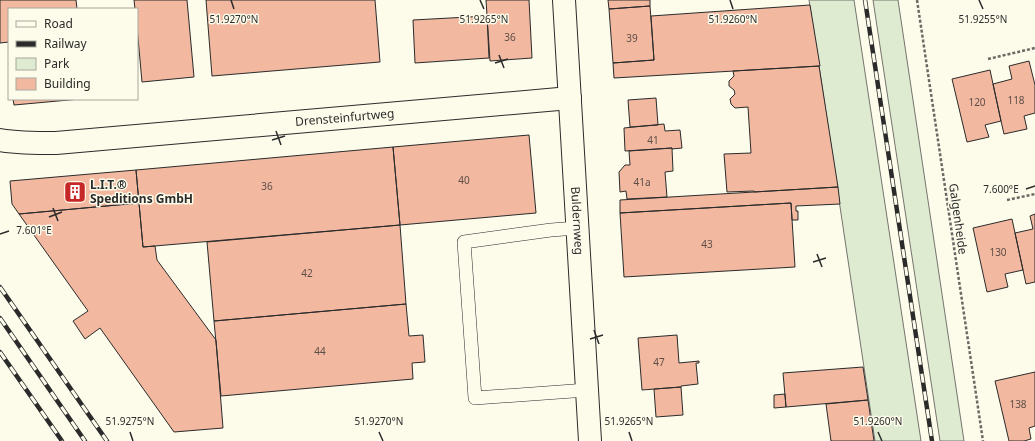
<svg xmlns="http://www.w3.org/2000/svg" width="1035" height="441" font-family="'Noto Sans',sans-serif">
  <rect width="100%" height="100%" fill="#fdfbea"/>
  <!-- green -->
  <path fill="#deebd1" stroke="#74746e" d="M809 0H854L921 441H875L819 66Z
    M873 0H898L964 441H940Z"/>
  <!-- building -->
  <path fill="#f2b8a0" stroke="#2b2b2b" d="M0 0H76L77 9H9V42L0 43Z
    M134 0H187L194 77 142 82 137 27V9H135Z
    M206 0H375L380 62 212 76Z
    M486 0H529L532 58 490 61Z
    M608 0H650V6L609 9Z
    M810 5 820 66 614 78 613 63 654 60 651 16Z
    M650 6 654 60 613 63 609 9Z
    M487 16 489 58 415 63 413 20Z
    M1029 61 1035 85V113L1024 116 1027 129 1004 134 1001 121 993 84 1012 79 1009 66Z
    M819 66 838 187 754 192V191L727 192 724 154 751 153 748 107 735 108 731 104 730 99 735 94 734 90 729 86V81L734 76 733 71Z
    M990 70 1001 121 985 125 989 137 967 142 952 79Z
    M656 98 658 125 630 127 628 100Z
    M13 99H80L14 105Z
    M664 124 665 131 680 130 682 148 672 149V148L625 151 624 128Z
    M529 135 536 213 400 225 393 147Z
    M393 147 400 225 143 247 136 170Z
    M672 148 673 171 665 172 667 197 627 199 626 191 620 192 619 172 625 165H630L629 151Z
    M136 170 139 203 19 214 12 204 10 181Z
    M838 187 840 204 796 206V211H798V220H792L791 203 620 213V200Z
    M139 203 143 247 155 246 157 260 216 340 223 428 174 432 100 328 85 339 73 321 88 311 19 214Z
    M791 203 795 267 624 277 620 213Z
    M1035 214V282L1026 284 1023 270 1015 233 1033 229 1030 216Z
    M1012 219 1023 270 1005 274 1008 287 987 292 973 228Z
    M400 225 406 304 214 321 207 242Z
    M406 304 409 336 423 335 425 362 412 363 413 379 221 396 214 321Z
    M677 335 679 363 699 361V363H696L698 384 681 386V387L642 390 638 338Z
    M863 367 868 400 786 407 783 373Z
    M1035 372V426L1029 428 1031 439 1024 441H1009L995 381Z
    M681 387 683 415 656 417 654 389Z
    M785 394 786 407 774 408V395Z
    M868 400 874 441H831L826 404Z"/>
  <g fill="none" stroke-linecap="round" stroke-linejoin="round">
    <!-- lane casing -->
    <g stroke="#2b2b2b" stroke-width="14">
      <path id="lane" d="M577 228 551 230 464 242 475 398 587 390"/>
    </g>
    <!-- street casing -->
    <g stroke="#2b2b2b" stroke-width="24">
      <g id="street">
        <path id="s1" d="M564 0 590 441"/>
        <path id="s2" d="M0 140C19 143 37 143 56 143L570 98"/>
      </g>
    </g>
    <!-- path -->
    <path stroke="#6a6964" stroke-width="2.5" stroke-dasharray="3 2" stroke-linecap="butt" d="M917 0 983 441
      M988 59 1035 48
      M1007 200 1035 194"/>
    <!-- lane -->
    <use href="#lane" stroke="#fdfbea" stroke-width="13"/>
    <!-- street -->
    <use href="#street" stroke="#fdfbea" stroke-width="22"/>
    <!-- rail casing -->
    <g stroke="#2b2b2b" stroke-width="4.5">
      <path id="rail" d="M865 0 932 441
        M0 287 107 441
        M0 318 85 441
        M0 352 62 441"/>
    </g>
    <!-- rail -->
    <use href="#rail" stroke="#fdfbea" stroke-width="3" stroke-dasharray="9" stroke-linecap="butt"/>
  </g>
  <!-- ticks -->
  <path fill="none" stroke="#2b2b2b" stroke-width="1.5" d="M231 0 234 9M480 0 484 9M730 0 733 9M979 0 983 9M499 55 504 68M495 63 508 59M276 131 281 145M272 140 285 136M1026 189 1035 186M53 208 58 221M49 217 62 212M0 234 9 231M817 254 822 267M813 262 826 258M594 330 599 344M590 339 603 335M130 432 133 441M379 432 383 441M629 432 632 441M878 432 882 441"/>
  <!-- icons -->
  <defs>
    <g id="building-square" transform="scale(1.15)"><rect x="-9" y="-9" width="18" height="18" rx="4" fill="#c62828" stroke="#fdfbea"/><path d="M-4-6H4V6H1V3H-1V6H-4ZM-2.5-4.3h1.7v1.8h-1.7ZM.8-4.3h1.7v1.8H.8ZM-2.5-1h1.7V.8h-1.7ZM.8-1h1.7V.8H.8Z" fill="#fff"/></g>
  </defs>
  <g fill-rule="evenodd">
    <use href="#building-square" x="75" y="192"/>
  </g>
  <g text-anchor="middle" stroke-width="3" stroke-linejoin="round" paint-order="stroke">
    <!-- number labels -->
    <g font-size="10" fill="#5d4e48">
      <text x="510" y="41">36</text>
      <text x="632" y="42">39</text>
      <text x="1016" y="104">118</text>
      <text x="977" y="106">120</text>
      <text x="653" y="144">41</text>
      <text x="464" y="184">40</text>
      <text x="642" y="186">41a</text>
      <text x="267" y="190">36</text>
      <text x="707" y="248">43</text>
      <text x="998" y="256">130</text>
      <text x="307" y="277">42</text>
      <text x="320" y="355">44</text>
      <text x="659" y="366">47</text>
      <text x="1018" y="408">138</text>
    </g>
    <!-- street labels -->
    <g font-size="12" fill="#2b2b2b" stroke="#fdfbea">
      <text dy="4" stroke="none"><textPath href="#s2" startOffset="346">Drensteinfurtweg</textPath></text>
      <text transform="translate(958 219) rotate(82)" y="4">Galgenheide</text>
      <text dy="4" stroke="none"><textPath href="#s1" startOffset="221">Buldernweg</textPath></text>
    </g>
    <!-- poi labels -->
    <g font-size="12" font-weight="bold" fill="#2b2b2b" stroke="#fdfbea" text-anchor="start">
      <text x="90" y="189">L.I.T.®<tspan x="90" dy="14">Speditions GmbH</tspan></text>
    </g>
  </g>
  <g font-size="10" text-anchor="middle" fill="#2b2b2b" stroke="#fdfbea" stroke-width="3" stroke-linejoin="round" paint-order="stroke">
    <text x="234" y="23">51.9270°N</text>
    <text x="484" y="23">51.9265°N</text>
    <text x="733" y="23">51.9260°N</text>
    <text x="983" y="23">51.9255°N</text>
    <text x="1001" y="193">7.600°E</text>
    <text x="34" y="234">7.601°E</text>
    <text x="130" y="425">51.9275°N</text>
    <text x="379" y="425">51.9270°N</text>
    <text x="629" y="425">51.9265°N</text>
    <text x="878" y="425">51.9260°N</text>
  </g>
  <!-- legend -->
  <rect x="8" y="8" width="130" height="92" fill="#fdfbea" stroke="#a9a89e"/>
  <rect x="16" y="21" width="20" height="6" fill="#fdfbea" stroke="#a9a89e"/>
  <text x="44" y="28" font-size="12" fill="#2b2b2b">Road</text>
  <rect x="16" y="41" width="20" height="6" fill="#2b2b2b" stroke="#a9a89e"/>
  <text x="44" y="48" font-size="12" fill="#2b2b2b">Railway</text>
  <rect x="16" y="58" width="20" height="12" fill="#deebd1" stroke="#a9a89e"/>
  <text x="44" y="68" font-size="12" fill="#2b2b2b">Park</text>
  <rect x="16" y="78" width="20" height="12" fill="#f2b8a0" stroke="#a9a89e"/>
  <text x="44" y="88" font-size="12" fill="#2b2b2b">Building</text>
</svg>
